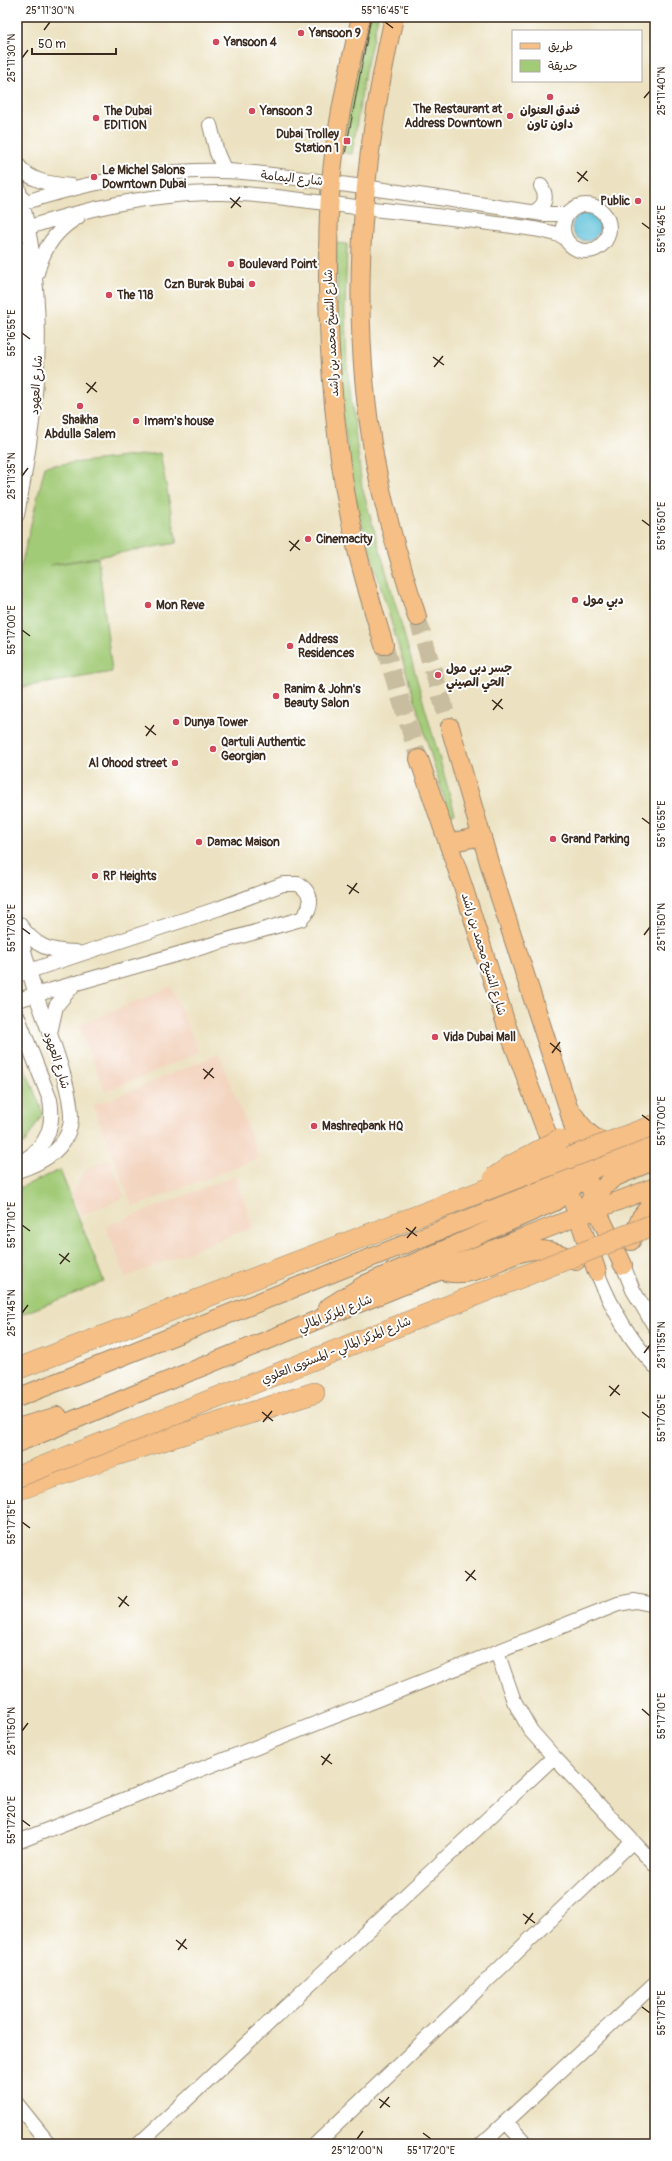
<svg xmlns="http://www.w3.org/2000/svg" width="672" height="2161" font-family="Pangolin,'Playpen Sans Arabic',sans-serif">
  <rect width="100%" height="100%" fill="#fff"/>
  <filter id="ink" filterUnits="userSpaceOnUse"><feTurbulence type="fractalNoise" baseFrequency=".025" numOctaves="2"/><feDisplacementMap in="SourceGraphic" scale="8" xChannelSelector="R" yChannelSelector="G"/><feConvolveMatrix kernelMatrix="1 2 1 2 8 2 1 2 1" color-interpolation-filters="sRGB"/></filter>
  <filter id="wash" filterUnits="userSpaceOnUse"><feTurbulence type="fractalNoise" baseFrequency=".012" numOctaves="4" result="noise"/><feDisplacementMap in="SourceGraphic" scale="16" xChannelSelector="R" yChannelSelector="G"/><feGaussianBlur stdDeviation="0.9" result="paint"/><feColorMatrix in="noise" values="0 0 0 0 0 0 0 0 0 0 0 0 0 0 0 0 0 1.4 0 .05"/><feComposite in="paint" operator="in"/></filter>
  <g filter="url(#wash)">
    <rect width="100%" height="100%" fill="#ece2c1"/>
    <!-- built -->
    <path fill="#f3d4bf" d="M171 986 199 1052 106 1092 78 1026Z
      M219 1054 259 1158 133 1207 93 1106Z
      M109 1159 125 1197 81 1216 72 1194 86 1169Z
      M235 1176 253 1227 126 1277 106 1226Z"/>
    <!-- green -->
    <path fill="#a2cb77" stroke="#6e7a4a" d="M367 17H378L365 72 352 154 339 152Z
      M336 243 347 244 345 311 347 365 362 487 455 813 449 815 357 508 340 402Z
      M160 453 177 543 50 565 98 558 112 672 17 688V594L20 570 45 466Z
      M17 1049 43 1113 25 1143 17 1146Z
      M60 1170 104 1282 17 1316V1189Z"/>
    <!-- water -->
    <path fill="#5bc0d9" stroke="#4b757c" d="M572 227a14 14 0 1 1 28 0a14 14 0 1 1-28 0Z"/>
  </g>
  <g filter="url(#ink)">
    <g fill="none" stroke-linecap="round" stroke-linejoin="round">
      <!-- major-tunnel -->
      <path stroke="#c9bda0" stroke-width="18" stroke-dasharray="18 9" stroke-linecap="butt" d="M417 617 450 727
        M384 645 419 759"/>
      <!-- minor casing -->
      <g stroke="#948670" stroke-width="16">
        <path id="minor" d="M210 125 217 153 225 171
          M17 164C30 182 50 184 71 186
          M17 183C50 298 39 401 17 515
          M17 205C73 186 135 173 195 171 241 169 288 177 333 183 403 192 473 203 543 214H568
          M563 228a23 23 0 1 1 46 0a23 23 0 1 1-46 0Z
          M534 212C545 206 548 197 541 186
          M17 231C79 210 156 192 221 193 278 194 335 206 392 211 427 215 462 219 497 224 520 227 543 229 565 237
          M17 246C28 315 26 383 17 452
          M37 273C43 249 57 229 78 217
          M19 924C36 947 48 951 76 952
          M17 925C24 948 29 972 36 995 46 1025 77 1099 70 1126 64 1152 40 1164 17 1171
          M17 975 220 908 283 884H298C313 893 314 907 301 919L17 1000
          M17 1015 50 1100C55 1128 45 1150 19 1163
          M50 1033 56 1006 75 983
          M623 1265 633 1290 655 1327
          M597 1272C611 1307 628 1339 655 1366
          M497 1652 514 1701 531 1731 554 1757 655 1865
          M17 1842 618 1604 635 1601 655 1605
          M17 2104 49 2144
          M506 2122 526 2144
          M139 2144 554 1757
          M316 2144 633 1841
          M482 2144 655 1983"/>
      </g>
      <!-- major casing -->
      <g stroke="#948670" stroke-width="20">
        <path id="major" d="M361 17C350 63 340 109 334 155 328 199 328 242 328 286 329 370 336 455 354 537 362 574 373 609 384 645
          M394 17C361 164 348 311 375 461 385 514 401 565 417 617
          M450 727 493 876 567 1104 596 1208 623 1265
          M419 759 463 886 506 1024 578 1216 597 1272
          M448 843 482 836
          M571 1111C583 1128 594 1144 616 1144
          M587 1204 613 1178 655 1160
          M631 1241 641 1217 655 1199
          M446 1272C480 1280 507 1250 538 1250 550 1249 565 1256 576 1261
          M327 1308 366 1284 554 1202 577 1184
          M17 1398 655 1145
          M17 1428 58 1416
          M17 1443C61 1426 104 1407 148 1389 316 1320 485 1251 655 1187"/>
      </g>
      <!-- highway casing -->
      <g stroke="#948670" stroke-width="22">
        <path id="highway" d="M17 1490 116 1455 314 1393"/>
      </g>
      <!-- minor -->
      <use href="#minor" stroke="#fff" stroke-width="14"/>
      <!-- major -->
      <use href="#major" stroke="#f5bf86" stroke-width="18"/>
      <!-- highway -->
      <use href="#highway" stroke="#f5bf86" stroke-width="21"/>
      <!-- tram -->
      <path stroke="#3b2a1e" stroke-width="1" d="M345 154 371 17"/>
      <!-- highway-bridge casing -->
      <g stroke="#948670" stroke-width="22" stroke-linecap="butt">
        <path id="highway-bridge" d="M494 1178 511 1166 559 1140
          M17 1369 655 1125
          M17 1477 655 1224"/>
      </g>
      <!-- highway-bridge -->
      <use href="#highway-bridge" stroke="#f5bf86" stroke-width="21"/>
    </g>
  </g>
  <!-- ticks -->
  <path fill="none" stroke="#3b2a1e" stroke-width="1.5" d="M385 22 393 28M44 30 50 22M22 58 28 50M644 98 650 91M577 172 588 181M578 182 587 171M230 198 241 207M231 208 240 197M642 223 650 229M22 333 30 339M433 357 444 365M434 367 443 356M86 383 97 392M87 393 96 382M22 476 28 468M642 520 650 526M289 541 300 550M290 551 299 540M22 630 30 636M492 700 503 709M493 710 502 699M145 726 156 735M146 736 154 725M642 818 650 824M347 885 359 893M349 894 357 883M22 928 30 934M644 935 650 927M550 1043 561 1052M552 1053 560 1042M203 1069 214 1078M204 1079 213 1068M642 1115 650 1121M22 1225 30 1231M406 1228 417 1236M407 1238 416 1227M59 1254 70 1262M60 1264 69 1253M22 1313 28 1305M644 1353 650 1345M609 1386 620 1395M610 1396 619 1385M262 1412 273 1421M642 1412 650 1418M263 1422 272 1411M22 1522 30 1528M465 1571 476 1580M466 1581 475 1570M118 1597 129 1606M119 1607 127 1596M642 1709 650 1716M22 1731 28 1723M321 1756 332 1764M322 1765 330 1754M22 1820 30 1826M523 1914 535 1923M525 1924 533 1913M176 1940 187 1949M178 1950 186 1939M642 2007 650 2013M379 2099 390 2107M380 2108 389 2097M423 2133 431 2139M357 2139 363 2131"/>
  <!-- markers -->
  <g fill="#d1495b" stroke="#fff" stroke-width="1.5">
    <circle cx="301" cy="33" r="4"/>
    <circle cx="216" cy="42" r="4"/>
    <circle cx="550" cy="97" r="4"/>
    <circle cx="252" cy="111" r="4"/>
    <circle cx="510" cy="116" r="4"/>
    <circle cx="96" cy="118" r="4"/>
    <rect x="343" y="137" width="8" height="8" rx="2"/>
    <circle cx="94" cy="177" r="4"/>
    <circle cx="638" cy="201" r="4"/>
    <circle cx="231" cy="264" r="4"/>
    <circle cx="252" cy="284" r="4"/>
    <circle cx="109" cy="295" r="4"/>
    <circle cx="80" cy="406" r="4"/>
    <circle cx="136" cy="421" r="4"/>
    <circle cx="308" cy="539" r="4"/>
    <circle cx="575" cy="600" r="4"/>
    <circle cx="148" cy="605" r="4"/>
    <circle cx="290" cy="646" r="4"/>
    <circle cx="438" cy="675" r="4"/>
    <circle cx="276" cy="696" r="4"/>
    <circle cx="176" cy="722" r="4"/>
    <circle cx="213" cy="749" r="4"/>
    <circle cx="175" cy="763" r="4"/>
    <circle cx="553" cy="839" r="4"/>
    <circle cx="199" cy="842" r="4"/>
    <circle cx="95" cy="876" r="4"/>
    <circle cx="435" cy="1037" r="4"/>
    <circle cx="314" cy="1126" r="4"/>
  </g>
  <g text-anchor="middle" stroke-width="4" stroke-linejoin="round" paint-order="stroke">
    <!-- poi labels -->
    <g font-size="12" font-weight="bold" fill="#3b2a1e" stroke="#fff" text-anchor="start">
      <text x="309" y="37">Yansoon 9</text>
      <text x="224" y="46">Yansoon 4</text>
      <text x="502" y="113" text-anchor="end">The Restaurant at<tspan x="502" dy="14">Address Downtown</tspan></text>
      <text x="550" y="114" text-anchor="middle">فندق العنوان<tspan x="550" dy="14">داون تاون</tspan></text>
      <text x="104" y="115">The Dubai<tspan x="104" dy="14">EDITION</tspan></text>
      <text x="260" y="115">Yansoon 3</text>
      <text x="339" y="138" text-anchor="end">Dubai Trolley<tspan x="339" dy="14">Station 1</tspan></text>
      <text x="102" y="174">Le Michel Salons<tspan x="102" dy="14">Downtown Dubai</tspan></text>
      <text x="630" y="205" text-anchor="end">Public</text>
      <text x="239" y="268">Boulevard Point</text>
      <text x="244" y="288" text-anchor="end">Czn Burak Bubai</text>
      <text x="117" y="299">The 118</text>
      <text x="80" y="424" text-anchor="middle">Shaikha<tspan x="80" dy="14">Abdulla Salem</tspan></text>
      <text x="144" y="425">Imam's house</text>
      <text x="316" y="543">Cinemacity</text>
      <text x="583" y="604">دبي مول</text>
      <text x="156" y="609">Mon Reve</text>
      <text x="298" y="643">Address<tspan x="298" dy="14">Residences</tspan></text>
      <text x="446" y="672">جسر دبي مول<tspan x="446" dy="14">الحي الصيني</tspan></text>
      <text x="284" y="693">Ranim &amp; John's<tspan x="284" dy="14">Beauty Salon</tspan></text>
      <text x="184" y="726">Dunya Tower</text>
      <text x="221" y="746">Qartuli Authentic<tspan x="221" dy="14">Georgian</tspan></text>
      <text x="167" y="767" text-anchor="end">Al Ohood street</text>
      <text x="561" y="843">Grand Parking</text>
      <text x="207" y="846">Damac Maison</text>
      <text x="103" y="880">RP Heights</text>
      <text x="443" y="1041">Vida Dubai Mall</text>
      <text x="322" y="1130">Mashreqbank HQ</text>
    </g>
    <!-- street labels -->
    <g font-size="12" fill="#3b2a1e" stroke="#fff">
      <text transform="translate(292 178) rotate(6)" y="4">شارع اليمامة</text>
      <text transform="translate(331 333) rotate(-93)" y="4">شارع الشيخ محمد بن راشد</text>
      <text transform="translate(36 385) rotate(-86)" y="4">شارع العهود</text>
      <text transform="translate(484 954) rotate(73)" y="4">شارع الشيخ محمد بن راشد</text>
      <text transform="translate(57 1060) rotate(72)" y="4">شارع العهود</text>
      <text transform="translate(335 1313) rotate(-22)" y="4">شارع المركز المالي</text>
      <text transform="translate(336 1350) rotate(-22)" y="4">شارع المركز المالي - المستوى العلوي</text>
    </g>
  </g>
  <!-- margin -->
  <rect width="672" height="2161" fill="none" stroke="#fff" stroke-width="44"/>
  <!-- legend -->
  <rect x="512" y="30" width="130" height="52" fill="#ffffff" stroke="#b1aaa5"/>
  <rect x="520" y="43" width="20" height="6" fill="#f5bf86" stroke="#b1aaa5"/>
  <text x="548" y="50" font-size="12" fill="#3b2a1e">طريق</text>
  <rect x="520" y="60" width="20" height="12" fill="#a2cb77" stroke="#b1aaa5"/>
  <text x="548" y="70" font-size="12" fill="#3b2a1e">حديقة</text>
  <!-- scale -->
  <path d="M32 48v6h84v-6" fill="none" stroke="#3b2a1e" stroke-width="2"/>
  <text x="38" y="48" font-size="12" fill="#3b2a1e" stroke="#ffffff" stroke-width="3" paint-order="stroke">50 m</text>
  <rect x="22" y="22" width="628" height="2117" fill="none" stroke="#3b2a1e" stroke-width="1.5"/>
  <g font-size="10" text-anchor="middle" fill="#3b2a1e">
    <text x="50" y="14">25°11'30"N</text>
    <text x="385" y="14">55°16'45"E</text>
    <text transform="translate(11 58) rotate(-90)" y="4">25°11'30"N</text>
    <text transform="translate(661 91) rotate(-90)" y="4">25°11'40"N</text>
    <text transform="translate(661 229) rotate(-90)" y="4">55°16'45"E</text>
    <text transform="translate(11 333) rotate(-90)" y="4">55°16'55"E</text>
    <text transform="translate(11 476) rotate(-90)" y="4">25°11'35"N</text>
    <text transform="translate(661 526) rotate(-90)" y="4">55°16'50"E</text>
    <text transform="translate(11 630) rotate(-90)" y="4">55°17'00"E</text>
    <text transform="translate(661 824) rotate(-90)" y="4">55°16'55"E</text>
    <text transform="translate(661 927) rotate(-90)" y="4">25°11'50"N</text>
    <text transform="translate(11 928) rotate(-90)" y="4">55°17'05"E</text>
    <text transform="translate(661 1121) rotate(-90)" y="4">55°17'00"E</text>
    <text transform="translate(11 1225) rotate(-90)" y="4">55°17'10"E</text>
    <text transform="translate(11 1313) rotate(-90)" y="4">25°11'45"N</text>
    <text transform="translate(661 1345) rotate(-90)" y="4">25°11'55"N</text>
    <text transform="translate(661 1418) rotate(-90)" y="4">55°17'05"E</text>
    <text transform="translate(11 1522) rotate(-90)" y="4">55°17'15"E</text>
    <text transform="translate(661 1716) rotate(-90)" y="4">55°17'10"E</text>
    <text transform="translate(11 1731) rotate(-90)" y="4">25°11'50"N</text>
    <text transform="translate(11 1820) rotate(-90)" y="4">55°17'20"E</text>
    <text transform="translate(661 2013) rotate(-90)" y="4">55°17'15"E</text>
    <text x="357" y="2154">25°12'00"N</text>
    <text x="431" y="2154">55°17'20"E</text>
  </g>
</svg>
